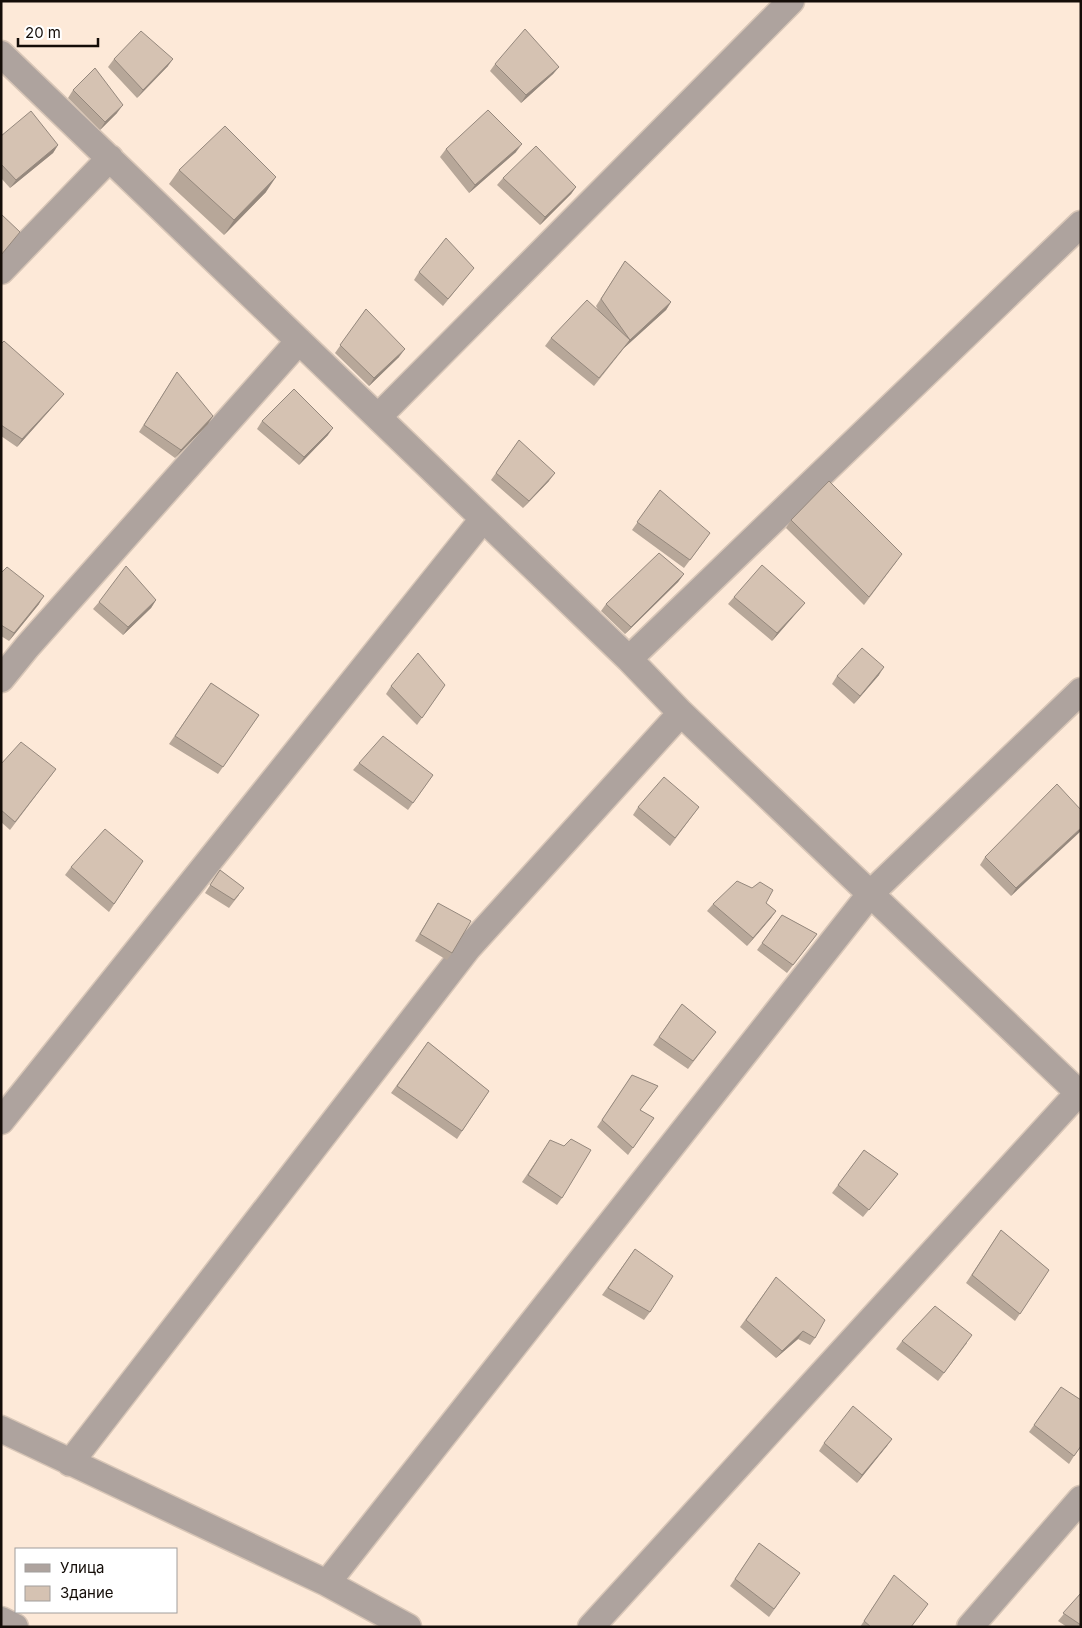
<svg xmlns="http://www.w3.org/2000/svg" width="1082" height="1628" font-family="Inter,sans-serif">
  <rect width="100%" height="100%" fill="#fde9d8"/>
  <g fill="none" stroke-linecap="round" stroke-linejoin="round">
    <!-- minor casing -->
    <g stroke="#d8c6b7" stroke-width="29">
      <path id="minor" d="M1 54 629 659 681 713 1081 1095
        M1 271 110 158
        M378 417 791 1
        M629 659 1081 224
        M1 679 27 647 299 341
        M1 1121 483 519
        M1 1429 327 1583 408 1627
        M70 1463 468 948 681 713
        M327 1583 871 893 1081 691
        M1 1620 15 1627
        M591 1627 1081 1090
        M970 1627 1081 1499"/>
    </g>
    <!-- minor -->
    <use href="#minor" stroke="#aea39e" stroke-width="26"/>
  </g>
  <!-- wall -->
  <path fill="#b7a799" d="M114 59 168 66 137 98 108 67Z
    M495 64 559 67 553 74 521 103 490 71Z
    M73 90 117 113 100 130 68 98Z
    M1 136 58 145 53 153 10 188 1 178Z
    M446 149 516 152 469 193 440 157Z
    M179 170 266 192 224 235 169 184Z
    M503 178 576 187 571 194 540 225 497 185Z
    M625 261 671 302 666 310 624 348 594 386 545 346 551 338 599 312 596 306Z
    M419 272 468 275 443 306 414 280Z
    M366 309 399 357 369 386 335 353Z
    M1 344 64 394 58 401 17 447 1 436Z
    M177 372 208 424 175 458 139 432Z
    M262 421 328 435 299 465 257 429Z
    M519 440 549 481 523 508 491 480Z
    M660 490 705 540 684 568 632 530Z
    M791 520 897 561 864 605 786 528Z
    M1 573 39 604 9 641 1 636Z
    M684 574 678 582 625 634 601 611 606 604Z
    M734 597 805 603 799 610 772 641 728 604Z
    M156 600 151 608 123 635 93 609 99 602Z
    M879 675 854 704 832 684 837 676Z
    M211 683 259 715 218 774 169 744Z
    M445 685 417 725 386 694 391 686Z
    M359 763 433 775 408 810 353 770Z
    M1 764 56 769 10 830 1 822Z
    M638 807H699L670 846 633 815Z
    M1081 810 1011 896 980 865 985 857Z
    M143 861 109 912 65 875 71 867Z
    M220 870 239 895 229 908 205 893Z
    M752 888 766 903 776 911 771 918 747 946 707 911 713 904Z
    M438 903 452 953 447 960 415 941Z
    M782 915 817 934 787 973 757 950Z
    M682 1004 716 1032 688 1069 653 1045Z
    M428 1042 489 1091 457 1139 391 1093Z
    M632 1075 658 1086 640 1110 654 1118 628 1155 597 1127Z
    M564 1146 562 1198 557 1205 522 1182 545 1148Z
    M864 1150 898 1174 863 1217 832 1193Z
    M1001 1230 1049 1270 1015 1321 966 1283Z
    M635 1249 650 1312 644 1320 602 1295Z
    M776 1277 815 1338 810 1345 798 1339 776 1358 740 1327Z
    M902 1341 967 1343 938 1381 896 1349Z
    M1061 1387 1074 1456 1069 1464 1029 1432Z
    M892 1439 857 1483 819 1451 824 1443Z
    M759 1543 800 1573 769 1617 730 1586Z
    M889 1583 911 1627H860Z
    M1081 1593V1627H1067L1058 1621Z"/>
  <!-- shaded-wall -->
  <path fill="#95887d" d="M173 59 168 66 137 98 143 90Z
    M559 67 553 74 521 103 526 95Z
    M123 105 117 113 100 130 105 122Z
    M522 144 516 152 469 193 475 185Z
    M58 145 53 153 10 188 16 180Z
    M276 177 266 192 224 235 234 220Z
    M576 187 571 194 540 225 545 217Z
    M671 302 666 310 624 348 594 386 630 340Z
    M405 349 399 357 369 386 374 378Z
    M64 394 58 401 17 447 22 439Z
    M213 416 208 424 175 458 181 450Z
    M333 428 328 435 299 465 304 457Z
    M555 473 549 481 523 508 529 501Z
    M684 574 678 582 625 634 631 627Z
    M44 596 39 604 9 641 14 633Z
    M156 600 151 608 123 635 128 627Z
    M805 603 799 610 772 641 777 633Z
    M884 667 879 675 854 704 860 696Z
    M1081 828V831L1011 896 1016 888Z
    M776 911 771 918 747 946 753 938Z
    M803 1331 798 1339 776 1358 782 1351Z
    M892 1439 887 1446 857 1483 862 1475Z"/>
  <!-- building -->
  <path fill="#d5c2b2" stroke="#95887d" d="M525 29 559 67 526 95 495 64Z
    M141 31 173 59 143 90 114 59Z
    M95 68 123 105 105 122 73 90Z
    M488 110 522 144 475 185 446 149Z
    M31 111 58 145 16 180 1 164V136Z
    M225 126 276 177 234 220 179 170Z
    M536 146 576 187 545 217 503 178Z
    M1 214 20 232 1 255Z
    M446 238 474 268 448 299 419 272Z
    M625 261 671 302 630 340 599 378 551 338 587 300 630 340 601 299Z
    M366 309 405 349 374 378 340 345Z
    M4 341 64 394 22 439 1 425V344Z
    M177 372 213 416 181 450 144 425Z
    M294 389 333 428 304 457 262 421Z
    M519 440 555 473 529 501 496 473Z
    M829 481 902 554 869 597 791 520Z
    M660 490 710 533 690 560 637 522Z
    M659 553 684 574 631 627 606 604Z
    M762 565 805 603 777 633 734 597Z
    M126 566 156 600 128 627 99 602Z
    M7 567 44 596 14 633 1 625V573Z
    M862 648 884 667 860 696 837 676Z
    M418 653 445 685 422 718 391 686Z
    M211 683 259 715 223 767 175 736Z
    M383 736 433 775 413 803 359 763Z
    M21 742 56 769 15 822 1 810V764Z
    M664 777 699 807 675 838 638 807Z
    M1057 784 1081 810V828L1016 888 985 857Z
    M105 829 143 861 114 904 71 867Z
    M220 870 244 888 234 900 210 885Z
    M737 881 752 888 760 882 773 890 766 903 776 911 753 938 713 904Z
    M438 903 471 921 452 953 420 934Z
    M782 915 817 934 793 965 762 943Z
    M682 1004 716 1032 693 1061 659 1037Z
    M428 1042 489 1091 462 1131 397 1086Z
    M632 1075 658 1086 640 1110 654 1118 633 1148 602 1120Z
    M571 1139 591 1150 562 1198 528 1175 550 1140 564 1146Z
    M864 1150 898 1174 869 1210 838 1185Z
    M1001 1230 1049 1270 1020 1314 972 1275Z
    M635 1249 673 1276 650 1312 608 1288Z
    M776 1277 825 1320 815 1338 803 1331 782 1351 746 1320Z
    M935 1306 972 1335 944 1373 902 1341Z
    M1061 1387 1081 1400V1446L1074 1456 1034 1425Z
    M853 1406 892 1439 862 1475 824 1443Z
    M759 1543 800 1573 774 1609 735 1579Z
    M894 1575 928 1604 911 1627H871L864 1621Z
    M1081 1593V1625L1063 1613Z"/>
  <!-- border -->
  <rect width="1082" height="1628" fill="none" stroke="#140d08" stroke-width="5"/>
  <!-- legend -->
  <rect x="15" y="1548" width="162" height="65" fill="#ffffff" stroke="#a19e9c"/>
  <rect x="25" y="1564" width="25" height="8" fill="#aea39e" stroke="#a19e9c"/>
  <text x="60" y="1573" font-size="15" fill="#140d08">Улица</text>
  <rect x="25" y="1586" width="25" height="15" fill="#d5c2b2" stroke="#a19e9c"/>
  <text x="60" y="1598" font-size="15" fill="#140d08">Здание</text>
  <!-- scale -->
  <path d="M18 38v8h80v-8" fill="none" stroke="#140d08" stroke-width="2.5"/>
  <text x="25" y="38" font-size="15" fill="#140d08" stroke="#ffffff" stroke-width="4" paint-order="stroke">20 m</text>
</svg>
